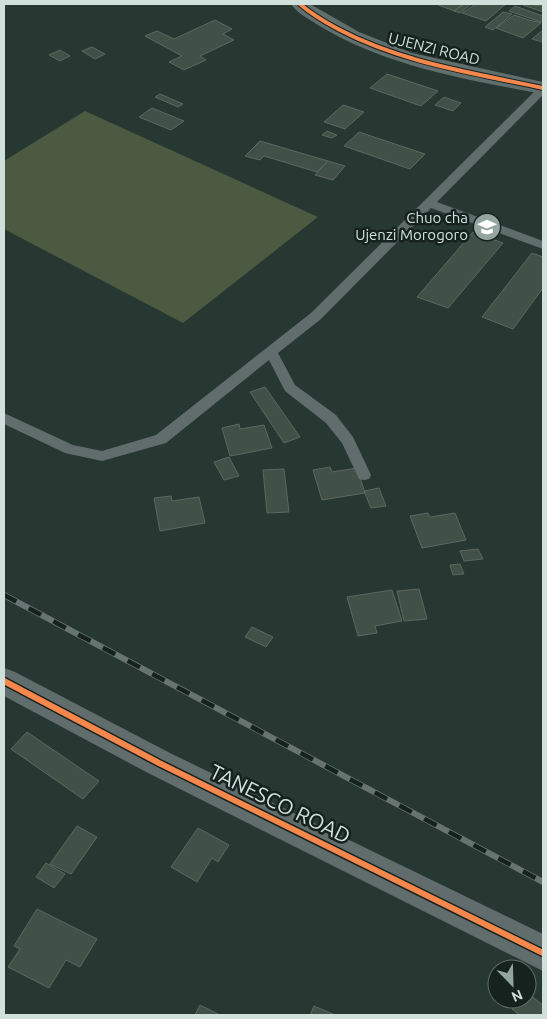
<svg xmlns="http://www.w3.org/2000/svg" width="547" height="1019" font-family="Ubuntu,sans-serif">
  <rect width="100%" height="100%" fill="#273732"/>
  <!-- green -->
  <path fill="#4c5a42" d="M85 111 318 217 183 323 4 229V161Z"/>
  <!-- building -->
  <path fill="#415148" stroke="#5c6862" d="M436 4H464L454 11Z
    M464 4 470 5 460 13 454 11Z
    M476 4H506L486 21 462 13Z
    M525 4 543 6V12L523 5Z
    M515 6 543 16V20L541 22 509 11Z
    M503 12 512 14 493 30 485 27Z
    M514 15 529 20 541 23 523 38 496 28Z
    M215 20 232 29 223 34 234 40 200 56 206 60 184 70 169 62 182 56 145 36 157 31 174 39Z
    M543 30V42L532 39Z
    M92 47 105 54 95 59 82 51Z
    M60 50 70 56 60 61 49 55Z
    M387 74 438 91 421 106 370 88Z
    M160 94 183 104 178 107 155 97Z
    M444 97 461 103 453 111 435 105Z
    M343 105 364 112 345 129 324 122Z
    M152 108 184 121 171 130 139 117Z
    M327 131 337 135 332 138 322 135Z
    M359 132 425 154 410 169 344 146Z
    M260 141 328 161 317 172 264 156 260 160 245 156Z
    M328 161 345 166 333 180 315 175Z
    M473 232 503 243 448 308 417 297Z
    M532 253 543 257V288L513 329 482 317Z
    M265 387 300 437 284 443 250 392Z
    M239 424 240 429 264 425 272 448 230 456 222 428Z
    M229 457 239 476 224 480 214 462Z
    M330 467 332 472 357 468 365 493 322 500 313 470Z
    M284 469 289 512 267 513 263 470Z
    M379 488 386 506 371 508 364 491Z
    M171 496 172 501 199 497 205 523 160 531 154 498Z
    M428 513 430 517 455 513 466 540 422 548 410 516Z
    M478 549 483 559 464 561 460 551Z
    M460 564 464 574 453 575 450 565Z
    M419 589 427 619 404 621 397 591Z
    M392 590 402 621 375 626 377 633 358 636 347 597Z
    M252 627 273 637 266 647 245 637Z
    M27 732 99 781 83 799 11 749Z
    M77 826 97 837 71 874 50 864Z
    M198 828 229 845 218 862 212 858 197 882 171 867Z
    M46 863 65 874 54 888 36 877Z
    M37 909 97 939 80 967 66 960 49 988 8 967 20 949 14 946Z
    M527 993 543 1005V1015H520L512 1009 519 999H527Z
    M200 1005 220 1015H195Z
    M314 1006 335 1015H310Z"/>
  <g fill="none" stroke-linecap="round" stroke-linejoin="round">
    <!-- lane -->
    <path fill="#616d6c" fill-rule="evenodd" d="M543 86V95L437 202 543 241V249L431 208 321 319 278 353 295 385 336 415 353 437 371 475 369 479 364 480 359 479 342 443 326 423 285 391 269 360 166 443 102 461 65 453 4 424V413L73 445 102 451 156 435 311 313 539 87Z"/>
    <!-- street -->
    <path fill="#616d6c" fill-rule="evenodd" d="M4 668 15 672 170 753 543 934V971L148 773 4 696Z"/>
    <!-- secondary -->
    <path fill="#616e6e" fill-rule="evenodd" d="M291 4H310L359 32 412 53 543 82V94C468 80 384 66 318 25 309 19 298 14 291 4Z"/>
    <!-- rail casing -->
    <g stroke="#687472" stroke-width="6">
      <path id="rail" d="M4 595 543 882"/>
    </g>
    <!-- rail -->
    <use href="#rail" stroke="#15221e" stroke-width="4.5" stroke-dasharray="14" stroke-linecap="butt"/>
    <!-- cycleway-far1 casing -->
    <g stroke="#15221e" stroke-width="6">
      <path id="cycleway-far1" d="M300 4C311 14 325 22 338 29 402 63 474 73 543 88"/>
    </g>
    <!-- cycleway casing -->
    <g stroke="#15221e" stroke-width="9">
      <path id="cycleway" d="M4 681 159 763 543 953"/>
    </g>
    <!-- cycleway-far1 -->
    <use href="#cycleway-far1" stroke="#f5874c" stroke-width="4"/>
    <!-- cycleway -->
    <use href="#cycleway" stroke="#f5874c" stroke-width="6"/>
  </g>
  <!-- icons -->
  <defs>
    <g id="university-disc" transform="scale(1.4375)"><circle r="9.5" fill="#95a6a0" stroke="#15221e"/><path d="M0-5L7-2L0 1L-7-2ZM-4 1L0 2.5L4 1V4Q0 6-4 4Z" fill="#fff"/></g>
  </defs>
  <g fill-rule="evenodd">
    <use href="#university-disc" x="487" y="227"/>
  </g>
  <g text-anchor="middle" stroke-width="5" stroke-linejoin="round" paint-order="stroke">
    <!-- far-street labels -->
    <g font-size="15" fill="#d0e1db" stroke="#15221e">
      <text transform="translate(434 49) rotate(14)" y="5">UJENZI ROAD</text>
    </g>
    <!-- far-poi labels -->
    <g font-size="15" fill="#d0e1db" stroke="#15221e" text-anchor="end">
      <text x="468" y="223">Chuo cha<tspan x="468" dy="17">Ujenzi Morogoro</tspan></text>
    </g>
    <!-- near-street labels -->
    <g font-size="21" fill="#d0e1db" stroke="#15221e">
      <text transform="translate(280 804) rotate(26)" y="7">TANESCO ROAD</text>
    </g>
  </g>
  <!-- border -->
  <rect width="547" height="1019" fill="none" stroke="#d0e1db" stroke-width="10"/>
  <!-- north arrow -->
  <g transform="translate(512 984) rotate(157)"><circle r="24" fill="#15221e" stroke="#606e6a"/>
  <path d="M0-4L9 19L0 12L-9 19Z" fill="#95a6a0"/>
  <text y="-8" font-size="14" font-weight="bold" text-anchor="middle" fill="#d0e1db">N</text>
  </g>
</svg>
